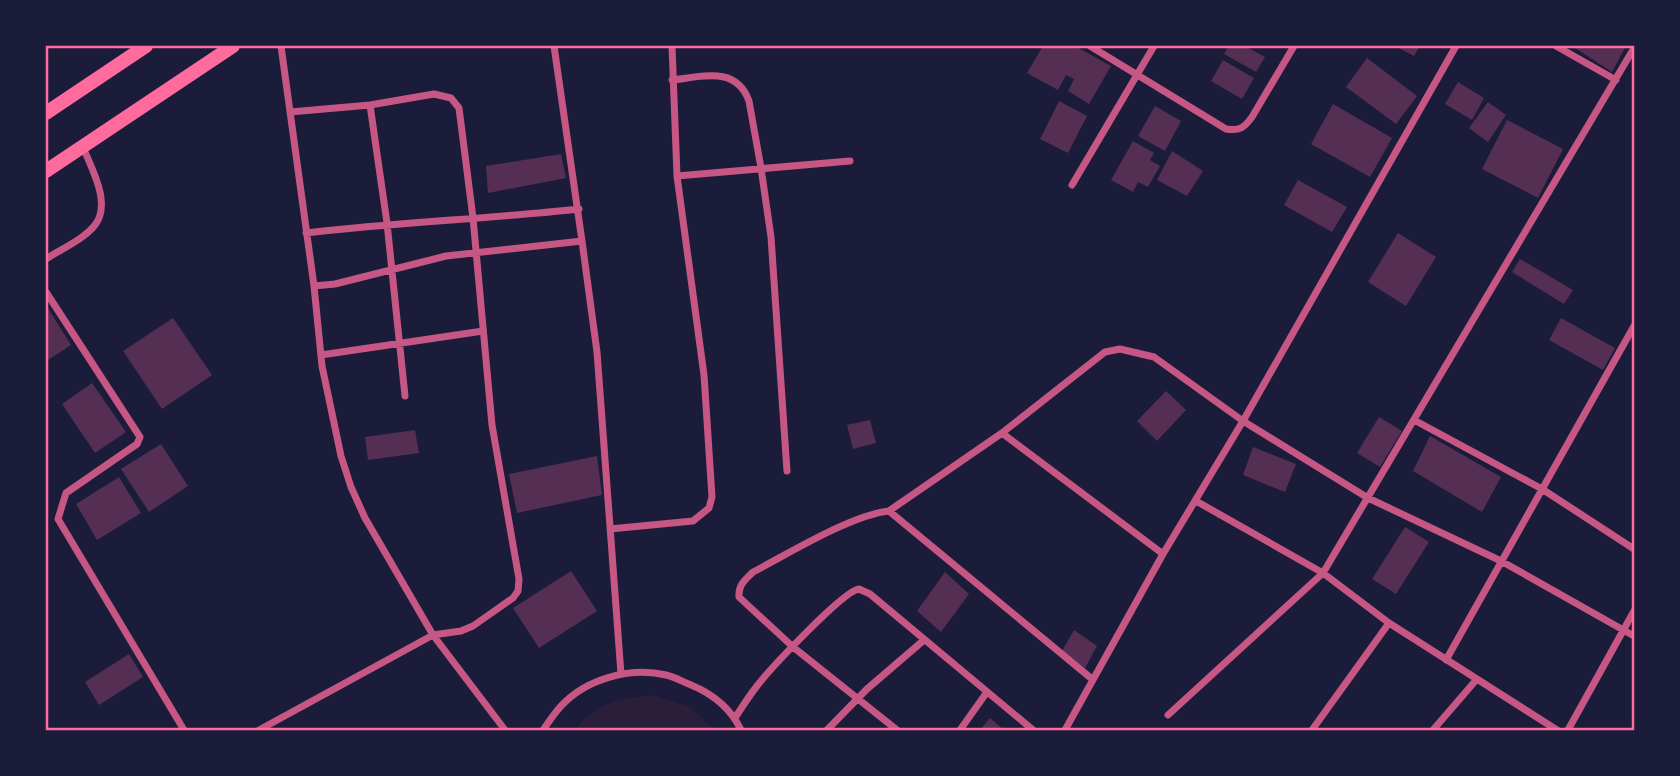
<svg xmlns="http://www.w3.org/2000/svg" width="1680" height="776" font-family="Poppins,sans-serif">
  <rect width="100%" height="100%" fill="#1b1b3a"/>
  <!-- green -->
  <path fill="#2a1e3b" d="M652 695 688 706 715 730H574C597 702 617 700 652 695Z"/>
  <!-- building -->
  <path fill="#542f53" d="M1043 46H1075L1111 66 1089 104 1068 91 1074 79 1066 75 1058 90 1027 73Z
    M1229 46H1245L1265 57 1256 72 1224 54Z
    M1395 46H1420L1414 56Z
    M1572 46H1626L1612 72Z
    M1367 58 1417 96 1396 124 1346 87Z
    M1223 60 1254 78 1242 99 1211 81Z
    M1458 82 1484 98 1472 120 1445 104Z
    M1059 101 1087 116 1068 153 1040 139Z
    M1488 102 1506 115 1488 142 1469 128Z
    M1333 104 1392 138 1370 177 1311 144Z
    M1155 106 1181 121 1165 151 1138 136Z
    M1507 120 1563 149 1538 198 1482 169Z
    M1133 141 1154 153 1150 160 1160 166 1148 187 1138 182 1133 192 1111 180Z
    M1172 151 1203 171 1187 196 1157 180Z
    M561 154 566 178 488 193 486 166Z
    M1298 180 1347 207 1332 232 1284 205Z
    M1398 233 1436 257 1406 306 1368 282Z
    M1520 259 1573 290 1564 304 1512 272Z
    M46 305 71 345 48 360 46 356Z
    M173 318 212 375 162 409 123 351Z
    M1561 318 1615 348 1603 370 1549 340Z
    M92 383 126 432 95 453 62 404Z
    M1166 391 1186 410 1157 441 1137 421Z
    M1379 417 1402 431 1380 467 1357 453Z
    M870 420 876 443 853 449 847 425Z
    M415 430 419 453 368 460 365 437Z
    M1430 436 1501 477 1482 512 1413 471Z
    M161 444 188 486 149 512 121 469Z
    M1253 447 1296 464 1285 492 1243 475Z
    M597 456 602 495 517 513 509 474Z
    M119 477 141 513 97 540 76 504Z
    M1405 527 1429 542 1396 594 1372 579Z
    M571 571 597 611 539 648 513 608Z
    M945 572 969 594 941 632 917 611Z
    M1074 630 1097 646 1085 668 1062 651Z
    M129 654 143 677 99 705 85 682Z
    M990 718 1004 730H980Z"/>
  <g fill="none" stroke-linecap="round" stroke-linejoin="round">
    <!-- minor -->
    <path stroke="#c65784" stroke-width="7" d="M281 46 314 286 322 366 341 456 351 487 365 518 433 635 505 730
      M1090 46 1226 129C1240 131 1244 128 1252 117L1294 46
      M1556 46 1616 80
      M672 80C701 77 736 65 749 101L761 168 771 237 787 471
      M370 105 387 223 405 396
      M677 176 850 161
      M1072 185 1154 46
      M306 233C397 222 488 219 579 209
      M582 241 597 352 621 674
      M46 259C61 249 83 240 95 225 112 203 91 168 83 147
      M314 286 335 284 446 256 582 241 554 46
      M46 292 140 437 137 444 66 493 58 519 184 730
      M321 355 483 331
      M1414 420 1542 489 1634 549
      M1002 433 1163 554
      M1196 501 1323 573 1389 623 1557 730
      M889 511 1092 679
      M610 529 693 521 709 508 712 497 704 375 677 176 672 46
      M1446 660 1634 326
      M1168 715 1323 573 1634 48
      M735 718C742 707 749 696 757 686 770 669 843 591 859 589L870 594 1033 730
      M259 730 433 635 461 631 473 626 513 598 518 591 519 579 492 425 473 218 459 108 451 98 434 94 370 105 290 112
      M543 730C549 722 555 712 562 705 588 678 631 667 666 675 675 677 683 682 691 685 713 694 731 709 741 730
      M827 730 867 689 924 640
      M897 730 793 647 739 597C738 585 745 580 753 572 788 554 851 515 889 511L1002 433 1105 352 1120 349 1154 357 1243 421 1368 498 1501 561 1634 636
      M960 730 987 692
      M1065 730 1163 554 1243 421 1456 46
      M1312 730 1389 623
      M1433 730 1477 679
      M1568 730 1634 611"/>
    <!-- secondary -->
    <path stroke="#ff6b9d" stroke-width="14" d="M46 113 146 46
      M46 171 233 46"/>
  </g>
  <!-- border -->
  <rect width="1680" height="776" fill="none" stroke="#1b1b3a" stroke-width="94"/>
  <rect x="47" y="47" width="1586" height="682" fill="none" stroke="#ff6b9d" stroke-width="2.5"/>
</svg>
